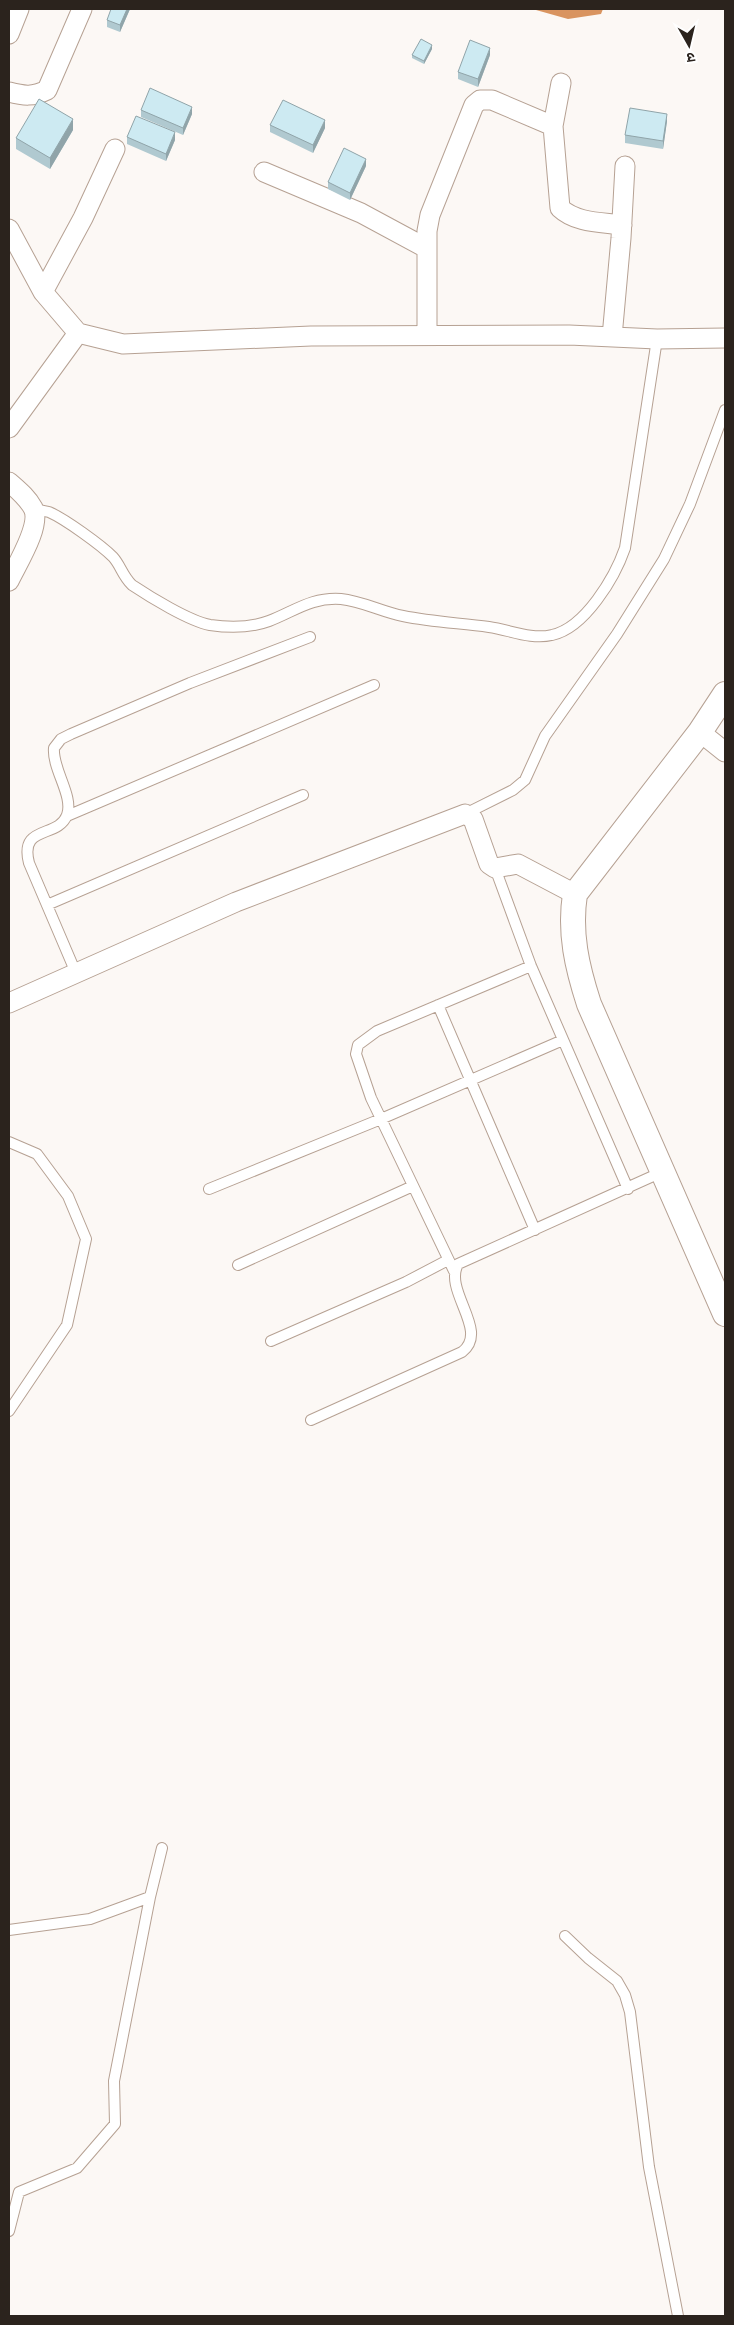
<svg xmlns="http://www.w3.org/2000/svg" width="734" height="2325" font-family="'Asap Condensed','Noto Sans Devanagari',sans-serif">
  <rect width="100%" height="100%" fill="#fcf8f5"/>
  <!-- water -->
  <path fill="#d99460" d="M512 9H603L601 14 568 19 536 10Z"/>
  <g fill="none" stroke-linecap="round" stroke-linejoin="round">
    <!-- service casing -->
    <g stroke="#b6a193" stroke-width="12">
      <path id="service" d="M34 510C39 510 45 511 49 512 65 519 101 545 113 557 121 566 122 575 132 585 150 597 189 621 210 625 230 628 250 628 269 621 295 611 311 597 341 599 362 601 382 612 403 616 432 622 460 623 489 627 510 630 531 640 552 635 585 628 615 577 625 548L657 339
        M465 814 513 790 525 780 545 736 617 634 664 559 690 504 725 410
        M67 816 374 685
        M495 868 531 966 628 1189
        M47 905 303 795
        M76 973 29 863C19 824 58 839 67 815 74 796 52 769 54 748L61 739 71 734 190 683 310 637
        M438 1005 535 1230
        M9 1142 37 1154 68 1196 86 1239 67 1325 9 1411
        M209 1189 381 1119 563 1040
        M238 1265 413 1186
        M454 1271 371 1098 356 1054 358 1045 377 1031 531 966
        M271 1341 406 1282 448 1260
        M311 1420 462 1352C490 1331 443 1291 458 1264L662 1172
        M9 1930 90 1919 150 1897
        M565 1936 588 1958 617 1981 625 1995 630 2012 649 2167 678 2316
        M9 2231 19 2192 77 2168 115 2124 114 2081 150 1897 162 1848"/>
    </g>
    <!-- minor casing -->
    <g stroke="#b6a193" stroke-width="21">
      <path id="minor" d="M9 34 19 9
        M561 83 553 126 560 208C576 223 601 222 622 225
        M9 92C24 96 33 97 47 90L82 9
        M264 172 361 213 426 248
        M9 229 43 292 78 333 123 344 311 336 569 335 657 339 725 338
        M43 292 83 218 115 149
        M427 335V231L430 215 474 105 480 100H492L553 126
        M612 337 621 238 625 166
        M9 428 78 333
        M9 482C18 490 27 497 33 508 42 525 17 564 9 581
        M700 732 725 752
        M9 1003 236 902 465 814 473 819 489 864 495 868 518 864 575 894"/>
    </g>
    <!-- tertiary casing -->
    <g stroke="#b6a193" stroke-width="26">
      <path id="tertiary" d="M725 694 700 732 575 894C569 933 577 967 589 1004L725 1314"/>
    </g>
    <!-- service -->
    <use href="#service" stroke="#fff" stroke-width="10"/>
    <!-- minor -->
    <use href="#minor" stroke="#fff" stroke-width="19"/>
    <!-- tertiary -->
    <use href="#tertiary" stroke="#fff" stroke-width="24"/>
  </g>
  <!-- wall -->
  <path fill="#b0c9d0" d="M130 9 120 32 107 27V20Z
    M432 49 424 64 412 58V55Z
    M490 55 478 87 458 79V72Z
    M141 110 192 114 183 135 141 117Z
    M667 121 663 149 625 143V135Z
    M270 125 325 128 313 153 270 132Z
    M73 130 50 169 16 149V138Z
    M127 137 175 140 166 161 127 144Z
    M366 166 350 200 328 189V182Z"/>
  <!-- shaded-wall -->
  <path fill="#90a4a9" d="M127 9H130L120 32V25Z
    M432 45V49L424 64V61Z
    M490 48V55L478 87V79Z
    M192 107V114L183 135V128Z
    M667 114V121L663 149V141Z
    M73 119V130L50 169V158Z
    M325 120V128L313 153V145Z
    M175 132V140L166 161V154Z
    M366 159V166L350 200V193Z"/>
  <!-- building -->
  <path fill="#cdeaf2" stroke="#90a4a9" d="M111 9H127L120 25 107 20Z
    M421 39 432 45 424 61 412 55Z
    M470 40 490 48 478 79 458 72Z
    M150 88 192 107 183 128 141 110Z
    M39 99 73 119 50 158 16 138Z
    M283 100 325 120 313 145 270 125Z
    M630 108 667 114 663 141 625 135Z
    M136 116 175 132 166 154 127 137Z
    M344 148 366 159 350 193 328 182Z"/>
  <!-- border -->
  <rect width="734" height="2325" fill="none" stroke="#2b231d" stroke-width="20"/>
  <!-- north arrow -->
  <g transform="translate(689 45) rotate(172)" stroke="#ffffff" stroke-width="4" paint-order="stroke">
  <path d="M0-4L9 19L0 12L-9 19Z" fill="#2b231d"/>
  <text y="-8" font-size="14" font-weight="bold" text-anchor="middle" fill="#2b231d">उ</text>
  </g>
</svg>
